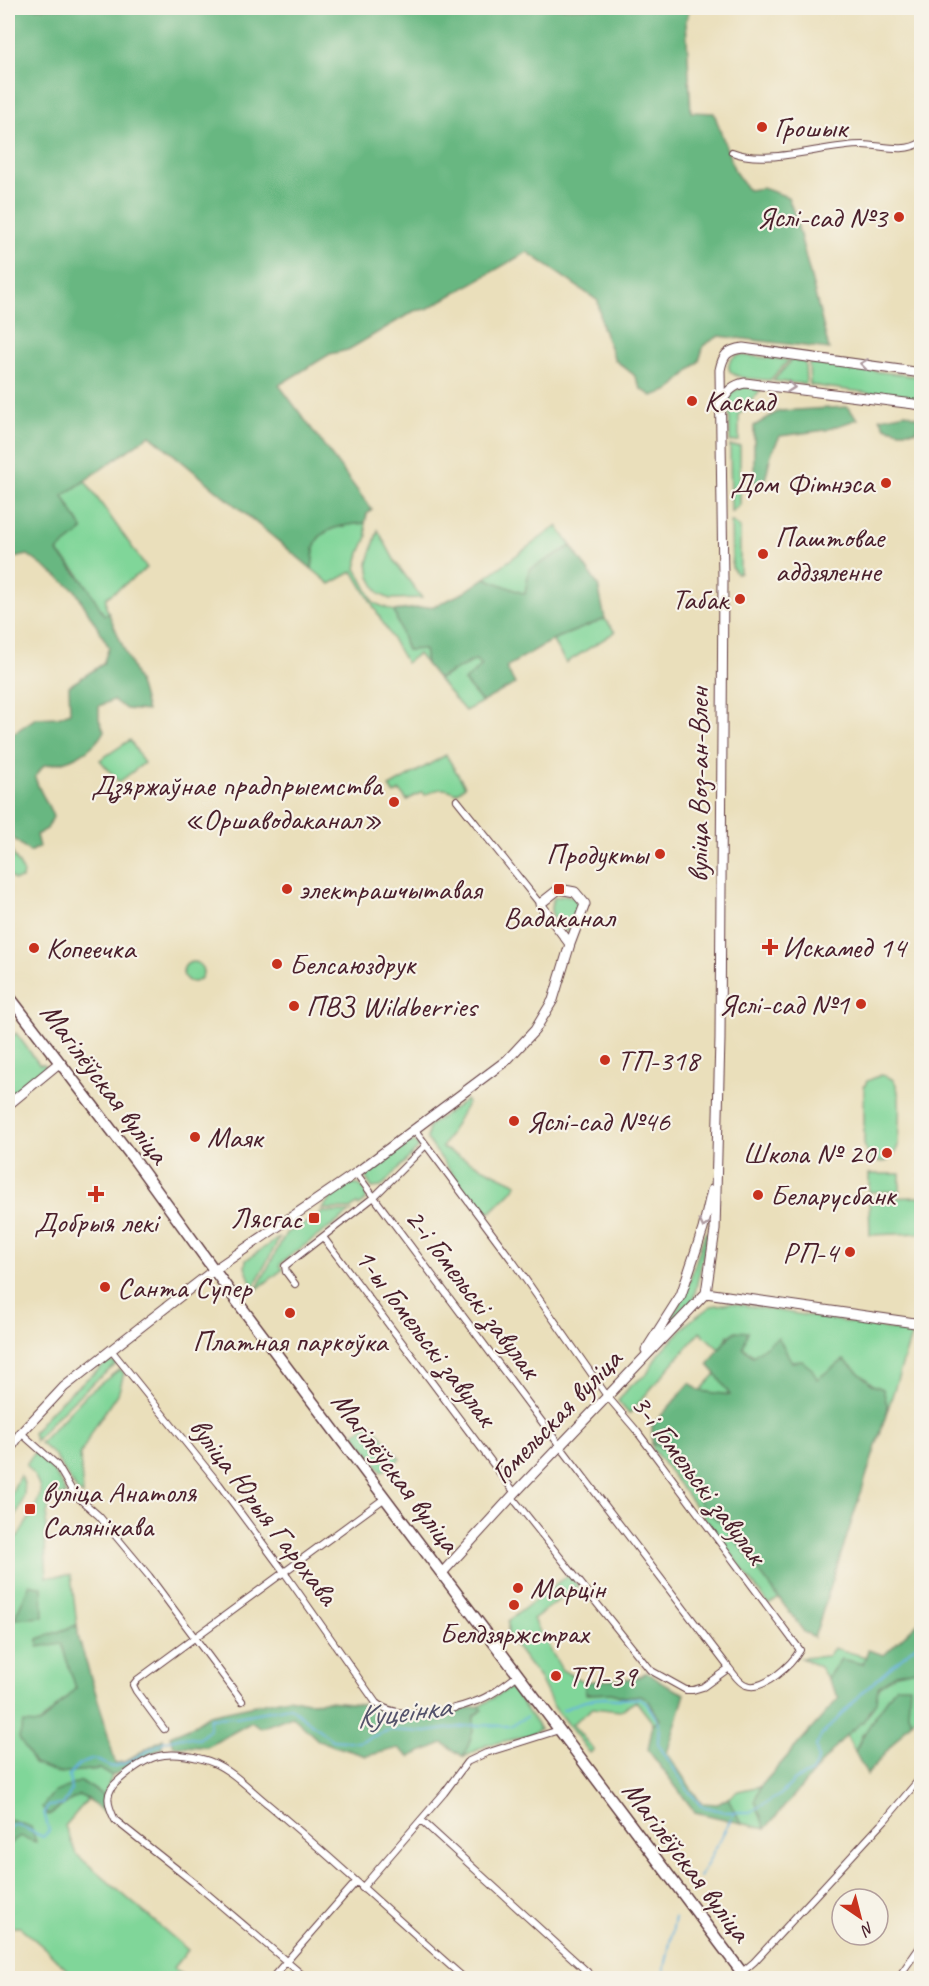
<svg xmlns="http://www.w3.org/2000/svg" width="929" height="1986" font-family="Caveat,sans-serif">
  <rect width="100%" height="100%" fill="#f7f3e8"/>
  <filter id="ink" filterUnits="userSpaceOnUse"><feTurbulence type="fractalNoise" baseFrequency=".0167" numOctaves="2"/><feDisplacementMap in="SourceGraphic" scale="12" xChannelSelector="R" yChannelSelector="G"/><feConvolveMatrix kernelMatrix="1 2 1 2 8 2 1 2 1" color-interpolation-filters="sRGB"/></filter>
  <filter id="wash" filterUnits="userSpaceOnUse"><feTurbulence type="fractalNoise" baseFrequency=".008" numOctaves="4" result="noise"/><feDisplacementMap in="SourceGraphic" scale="24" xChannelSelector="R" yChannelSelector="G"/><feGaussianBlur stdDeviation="1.35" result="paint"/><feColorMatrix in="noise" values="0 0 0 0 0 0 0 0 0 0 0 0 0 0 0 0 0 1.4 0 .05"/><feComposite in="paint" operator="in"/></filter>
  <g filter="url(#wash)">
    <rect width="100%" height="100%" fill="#eadfbb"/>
    <!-- green -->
    <path fill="#80d699" stroke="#657a62" stroke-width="1.5" d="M739 355 789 360 770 380C759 379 726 380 729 365 730 359 733 357 739 355Z
      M792 360 805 362 806 384 773 381Z
      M809 363 921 377V400L810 385Z
      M744 386 762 388 739 415V441L730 442 729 397 732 392Z
      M730 446H740V505L731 512Z
      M85 481 147 568 106 598V607L109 614 104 615 78 573 57 551 83 530 63 496Z
      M731 521 740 528V573H736L732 567Z
      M365 523 367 537 360 553 356 568 374 603 394 611 407 650 424 649 426 664 418 654 406 663 353 571 330 584 312 569C313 561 313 552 315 545 321 526 349 525 365 523Z
      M557 526 571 546 529 570 525 595 485 578Z
      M378 530 396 563 422 598 390 599 379 594 370 577 368 562Z
      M605 619 615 632 566 663 552 640Z
      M476 660 483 665 464 681 482 702 465 711 438 679Z
      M130 740 144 763 119 782 100 760Z
      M446 755 465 786 456 793C444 786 436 789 425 795L422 792 407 800 400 791 394 794 389 787Z
      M8 846 23 871 22 879 14 880 8 873Z
      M566 895 575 898 580 906 571 929 566 932C557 921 545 913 554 898Z
      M183 972a10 10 0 1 1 20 0a10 10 0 1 1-20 0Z
      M16 1033 39 1064H44L47 1068 8 1100V1068L11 1066 8 1061V1039Z
      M881 1075C886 1076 891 1077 894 1081 903 1093 898 1131 898 1146 890 1169 870 1167 864 1144V1087L867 1081Z
      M466 1100 468 1102 442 1148 517 1184 512 1191 491 1212H483L478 1209 427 1139 429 1126Z
      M407 1141 415 1142 419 1147 381 1187 372 1188 366 1178 367 1172Z
      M869 1174H900V1191L869 1192Z
      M351 1183C362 1184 367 1190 366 1200L359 1206 357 1204 350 1209H322L333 1196Z
      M921 1197V1233L870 1235 869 1198Z
      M322 1212H351L283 1261 280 1265 283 1269 256 1290 286 1233 312 1220 314 1221Z
      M705 1233H708L693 1302 659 1338 685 1295Z
      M280 1237 253 1288 245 1267 246 1260Z
      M731 1303 912 1333 888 1409 883 1389 873 1385 844 1360 817 1379 792 1363 754 1356 728 1335 720 1350 700 1332 629 1414 618 1401 630 1386 647 1374 657 1356 689 1322 711 1306Z
      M109 1361 117 1364C86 1387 60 1411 35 1441L33 1433C53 1404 82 1383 109 1361Z
      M120 1369 124 1373 119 1391 96 1425 80 1455 83 1495 77 1491 55 1456 40 1443 87 1394Z
      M716 1374 731 1395 700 1391Z
      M372 1423 400 1459 382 1472 354 1433Z
      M652 1443 677 1456 702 1507 727 1528 779 1598 769 1605 653 1449Z
      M35 1451C49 1464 59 1477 67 1495H52C43 1519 45 1551 47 1577L71 1575 77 1625 38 1639V1646L61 1642 76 1688 39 1724 19 1738 26 1749 58 1773 100 1769 112 1776 104 1796 81 1781 49 1815 79 1795 88 1799 65 1826 76 1854 188 1950 174 1968 186 1978H75L49 1952 20 1927H8V1845L20 1835 35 1841 11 1820 8 1823V1755L9 1751 8 1539 18 1536C24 1527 40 1502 40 1491 40 1482 32 1472 26 1465Z
      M20 1475C31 1490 19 1514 8 1525V1500Z
      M569 1574 578 1586 533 1619 562 1670 584 1682 587 1694 612 1693 623 1697 641 1695 649 1701 660 1720 653 1723 636 1701 620 1711 593 1708 572 1724 594 1750 590 1753 554 1707 540 1679 508 1636V1621Z
      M834 1648 866 1657 863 1664 841 1659 827 1678 820 1667 801 1658 828 1656Z
      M921 1666V1710L912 1721 908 1714 909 1687 862 1735 855 1752 846 1735C865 1721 875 1711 878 1687L896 1674 915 1670Z
      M511 1687 540 1729 528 1736 487 1745 464 1757 473 1731 474 1716 482 1710 480 1706Z
      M761 1786 755 1800 765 1829 741 1823 728 1798 738 1791Z"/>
    <!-- forest -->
    <path fill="#68b781" stroke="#596b56" stroke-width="1.5" d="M8 8H690L686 20 691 112 714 113 735 172 748 190 763 188 788 197 796 219 829 349 719 336 704 345 699 361 670 390 652 396 641 389 634 375 615 360 602 327 598 301 527 252 427 309 414 311 348 350 330 354 279 385 372 510 367 514 365 523C349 525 321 526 315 545 313 552 313 561 312 569L150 435 63 496 83 530 57 551 88 587 104 615 109 614 140 686 147 711 126 709 113 700 99 706V719L104 731C93 752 67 764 44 765L35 777C39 792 48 802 53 817L47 829 36 835 39 847 30 852 8 834V737L36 718 58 717 70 712 69 686 103 664 109 647 75 590 28 555 8 559Z
      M847 407 858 419 826 430 780 436 771 454 764 485 754 482V426L779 411Z
      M906 413 921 419 916 431H900L885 427 880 418Z
      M571 546 598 585 605 619 552 640 506 667 515 684 482 702 464 681 482 665 475 660 438 679 426 664 424 649 407 650 394 611 434 606 463 593 485 578 525 594 529 570Z
      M736 1331 748 1332 743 1348 753 1356 778 1337 792 1362 802 1361 812 1369 817 1379 844 1360 873 1385 883 1389 888 1409 814 1638 804 1632 727 1528 702 1507 677 1456 652 1443V1426L690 1383 700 1391 730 1395 716 1374 708 1365C717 1354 725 1337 736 1331Z
      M30 1584 42 1587 43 1617 14 1619Z
      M921 1620V1666L916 1670 896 1674 878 1687 876 1702 863 1722 846 1735 765 1829 755 1800 761 1786 839 1698 827 1678 841 1659 863 1664 868 1650 884 1655Z
      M77 1625 79 1640 103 1716 115 1763 124 1762 163 1739 162 1748 112 1776 100 1769 58 1773 34 1764 19 1738 23 1723 40 1724 76 1688 61 1643 38 1647V1639Z
      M647 1672 665 1685 685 1694 667 1753 701 1803 718 1804 728 1798 741 1823 695 1812 648 1750 653 1723 660 1720 649 1701 641 1695 623 1697 612 1693 586 1694 584 1682 637 1678Z
      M896 1686H910L908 1714 912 1721 867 1775 855 1752C865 1728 882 1708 896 1686Z
      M288 1698 308 1702 328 1701 373 1705 393 1718 434 1715 480 1706 482 1710 474 1716 473 1731 464 1757 443 1743 409 1757 399 1748 366 1756 319 1741 292 1716 261 1728 252 1722 207 1747 174 1746 170 1736 191 1727 209 1715Z
      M81 1781 104 1796 108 1816 88 1799 79 1795 48 1815 42 1807 53 1793Z
      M10 1820 31 1827 36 1842 20 1836 8 1845V1823Z"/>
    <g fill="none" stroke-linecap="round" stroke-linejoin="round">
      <!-- stream -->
      <path stroke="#65b2de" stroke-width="2" d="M563 1710C577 1703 590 1698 605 1698 617 1699 627 1700 639 1698L647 1704 659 1723 658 1744 687 1789 701 1806 726 1812H750L780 1795 795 1780 812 1772 818 1760 816 1746 821 1736 866 1689 922 1640
        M8 1828 16 1824 43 1837 49 1831 44 1812 48 1806 63 1805 71 1791 69 1775 78 1765 94 1759 112 1767 126 1763 166 1741 182 1737 199 1739 209 1730 210 1718 236 1717 290 1707 332 1740 359 1742 389 1730 426 1732 474 1725 510 1726 526 1717
        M700 1877 734 1813
        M663 1978 675 1917"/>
    </g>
  </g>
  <g filter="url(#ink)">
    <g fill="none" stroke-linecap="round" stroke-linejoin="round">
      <!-- street casing -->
      <g stroke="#623c41" stroke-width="8">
        <path id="street" d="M732 152C767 166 823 145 862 145 881 145 904 154 922 142
          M457 800 540 904
          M356 1173 560 1446 729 1668C734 1674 739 1683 746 1685 763 1692 792 1664 800 1650L636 1430 607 1396 514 1263 415 1130
          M323 1237 515 1493
          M295 1284 286 1272 285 1266 374 1197 426 1145
          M111 1350 219 1484 284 1572 376 1703C399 1721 448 1712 474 1702 490 1697 505 1685 518 1675
          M21 1433 57 1465 74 1494 99 1516 149 1576 242 1701
          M512 1497 650 1670 686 1690H693L703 1687 729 1668
          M164 1729 136 1691 133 1685 137 1680 385 1498
          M421 1820 594 1978
          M362 1888 444 1793 467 1762 486 1753 559 1730
          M741 1973 754 1962 885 1820 922 1776
          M272 1978 356 1882
          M306 1978 198 1886 115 1820C107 1804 104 1792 119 1780 148 1755 164 1749 202 1759 228 1765 249 1789 269 1805 336 1861 399 1921 464 1978
          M898 1978 922 1944"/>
      </g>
      <!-- secondary casing -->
      <g stroke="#623c41" stroke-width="11">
        <path id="secondary" d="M722 401C728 391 733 385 745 383L922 405
          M8 1105 59 1063
          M706 1293 715 1230 720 1039 723 579 720 370C723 355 727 350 743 348L922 373
          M706 1293 922 1324
          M646 1350 681 1295 703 1229 712 1190
          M8 1452 21 1433 64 1387 111 1350 214 1270 356 1173 507 1060 535 1030 553 1000 570 944 585 904 575 892 559 889 540 904 570 944
          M442 1573 515 1493 706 1293"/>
      </g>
      <!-- primary casing -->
      <g stroke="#623c41" stroke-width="13">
        <path id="primary" d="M8 995 136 1162 233 1296 746 1978"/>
      </g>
      <!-- street -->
      <use href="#street" stroke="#fff" stroke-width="6"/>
      <!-- secondary -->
      <use href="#secondary" stroke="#fff" stroke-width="9"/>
      <!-- primary -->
      <use href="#primary" stroke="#fff" stroke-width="10"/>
    </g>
    <!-- one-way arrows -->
    <defs><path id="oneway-chevron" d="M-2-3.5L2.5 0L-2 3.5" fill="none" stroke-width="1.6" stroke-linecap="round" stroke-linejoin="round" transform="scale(1.5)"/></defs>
    <g stroke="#ae9aa0">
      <use href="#oneway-chevron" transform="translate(864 364) rotate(-172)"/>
      <use href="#oneway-chevron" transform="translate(791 387) rotate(6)"/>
      <use href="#oneway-chevron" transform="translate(704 1224) rotate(104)"/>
    </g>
  </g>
  <!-- markers -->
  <g fill="#c8321e" stroke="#f7f3e8" stroke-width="2">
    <circle cx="762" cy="127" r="6"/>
    <circle cx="899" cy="217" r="6"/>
    <circle cx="692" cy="401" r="6"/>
    <circle cx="886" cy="483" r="6"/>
    <circle cx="763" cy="554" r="6"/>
    <circle cx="740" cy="599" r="6"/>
    <circle cx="394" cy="802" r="6"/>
    <circle cx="660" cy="854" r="6"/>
    <circle cx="287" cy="889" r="6"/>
    <rect x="553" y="883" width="12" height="12" rx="3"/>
    <path d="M767 938h6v6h6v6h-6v6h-6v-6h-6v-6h6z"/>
    <circle cx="34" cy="948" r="6"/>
    <circle cx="277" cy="964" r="6"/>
    <circle cx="861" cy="1004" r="6"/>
    <circle cx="294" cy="1006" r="6"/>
    <circle cx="605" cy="1060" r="6"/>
    <circle cx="514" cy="1121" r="6"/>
    <circle cx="195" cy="1137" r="6"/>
    <circle cx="887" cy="1153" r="6"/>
    <path d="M93 1185h6v6h6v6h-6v6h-6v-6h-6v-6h6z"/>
    <circle cx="758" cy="1195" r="6"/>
    <rect x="308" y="1212" width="12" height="12" rx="3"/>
    <circle cx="850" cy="1252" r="6"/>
    <circle cx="105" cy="1287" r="6"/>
    <circle cx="290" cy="1313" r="6"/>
    <rect x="24" y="1503" width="12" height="12" rx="3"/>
    <circle cx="518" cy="1588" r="6"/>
    <circle cx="514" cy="1605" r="6"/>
    <circle cx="556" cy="1676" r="6"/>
  </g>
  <g text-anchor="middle" stroke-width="4.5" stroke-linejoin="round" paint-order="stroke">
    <!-- poi labels -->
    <g font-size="30" fill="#4a1f2b" stroke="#f7f3e8" text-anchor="start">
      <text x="774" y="137">Грошык</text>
      <text x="887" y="227" text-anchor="end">Яслі-сад №3</text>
      <text x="704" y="411">Каскад</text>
      <text x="874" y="493" text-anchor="end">Дом Фітнэса</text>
      <text x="775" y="547">Паштовае<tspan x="775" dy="34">аддзяленне</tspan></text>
      <text x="728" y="609" text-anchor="end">Табак</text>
      <text x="382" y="795" text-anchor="end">Дзяржаўнае прадпрыемства<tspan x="382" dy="34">«Оршаводаканал»</tspan></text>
      <text x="648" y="864" text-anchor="end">Продукты</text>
      <text x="299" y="899">электрашчытавая</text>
      <text x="559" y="927" text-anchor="middle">Вадаканал</text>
      <text x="782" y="957">Искамед 14</text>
      <text x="46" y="958">Копеечка</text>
      <text x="289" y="974">Белсаюздрук</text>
      <text x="849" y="1014" text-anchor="end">Яслі-сад №1</text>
      <text x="306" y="1016">ПВЗ Wildberries</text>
      <text x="617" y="1070">ТП-318</text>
      <text x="526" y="1131">Яслі-сад №46</text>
      <text x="207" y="1147">Маяк</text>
      <text x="875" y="1163" text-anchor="end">Школа № 20</text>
      <text x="770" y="1205">Беларусбанк</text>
      <text x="302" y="1228" text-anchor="end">Лясгас</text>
      <text x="96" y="1232" text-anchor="middle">Добрыя лекі</text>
      <text x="838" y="1262" text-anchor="end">РП-4</text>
      <text x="117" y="1297">Санта Супер</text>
      <text x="290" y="1351" text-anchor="middle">Платная паркоўка</text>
      <text x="42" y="1502">вуліца Анатоля<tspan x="42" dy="34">Салянікава</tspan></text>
      <text x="530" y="1598">Марцін</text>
      <text x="514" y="1643" text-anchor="middle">Белдзяржстрах</text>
      <text x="568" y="1686">ТП-39</text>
    </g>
    <!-- street labels -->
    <g font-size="30" fill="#4a1f2b" stroke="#f7f3e8">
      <text transform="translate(698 785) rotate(-90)" y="10">вуліца Воз-ан-Влен</text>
      <text transform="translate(105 1083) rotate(53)" y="10">Магілёўская вуліца</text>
      <text transform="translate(473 1293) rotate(53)" y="10">2-і Гомельскі завулак</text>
      <text transform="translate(426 1337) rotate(53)" y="10">1-ы Гомельскі завулак</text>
      <text transform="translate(556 1416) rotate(-46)" y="10">Гомельская вуліца</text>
      <text transform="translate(396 1472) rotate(53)" y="10">Магілёўская вуліца</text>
      <text transform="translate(699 1479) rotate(53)" y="10">3-і Гомельскі завулак</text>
      <text transform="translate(264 1511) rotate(53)" y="10">вуліца Юрыя Гарохава</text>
      <text transform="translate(687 1861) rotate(53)" y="10">Магілёўская вуліца</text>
    </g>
    <!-- water labels -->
    <g font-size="32" font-style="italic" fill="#53526a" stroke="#f7f3e8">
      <text transform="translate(403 1711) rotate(-7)" y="11">Куцеінка</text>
    </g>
  </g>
  <!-- margin -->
  <rect width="929" height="1986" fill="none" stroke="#f7f3e8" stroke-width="30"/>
  <!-- north arrow -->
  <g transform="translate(860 1917) rotate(145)"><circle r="28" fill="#f7f3e8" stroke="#b29e9c" stroke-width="1.5"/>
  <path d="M0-4.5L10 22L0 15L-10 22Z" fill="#c8321e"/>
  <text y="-9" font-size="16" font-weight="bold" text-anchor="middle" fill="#4a1f2b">N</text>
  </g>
</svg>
